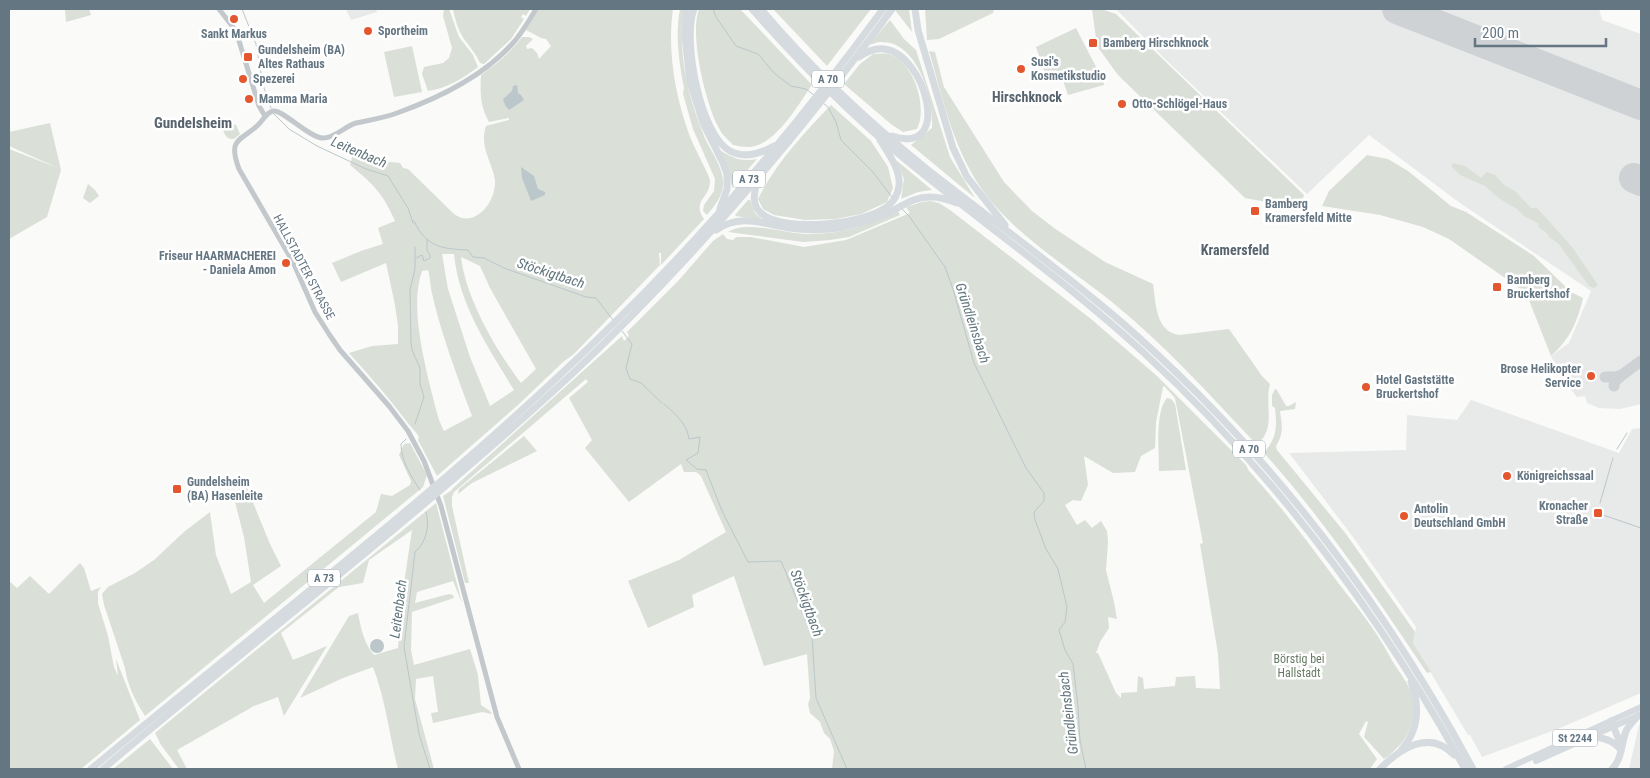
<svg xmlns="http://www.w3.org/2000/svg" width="1650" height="778" font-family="'Roboto Condensed',sans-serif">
  <rect width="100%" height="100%" fill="#fafaf8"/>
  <!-- built -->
  <path fill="#e8e9e9" d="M346 9H376L377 12 351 20Z
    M1116 9H1599L1602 20 1641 34V404L1620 409 1599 408 1587 403 1585 396 1577 397 1559 375 1551 356 1569 343 1591 291 1460 203 1369 135 1307 194 1164 58Z
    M1471 400 1619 453 1632 429 1641 428V693L1560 728 1482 757 1470 735H1468L1413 643 1416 627 1353 537 1289 453 1406 450 1407 415 1457 420Z
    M1641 724V769H1629L1639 725Z"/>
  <!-- green -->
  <path fill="#dadfd7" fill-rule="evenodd" d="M74 9H89L91 15 66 22 65 10Z
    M444 9H449L459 37 473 55 478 67C464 78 445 89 428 91L422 74 424 67 443 63 449 58 452 48 443 16Z
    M453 9H530L526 16 523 14 521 17 524 19 511 39 484 64 480 63C476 54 470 47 464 39 458 30 455 19 453 9Z
    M539 9H673C667 50 675 95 689 134 695 150 704 164 710 180 711 198 691 200 704 219L661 265V253H659L660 265 574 354 563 362 518 405 437 476 418 440 419 437C416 431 411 428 407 422 389 398 369 375 349 353L372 346 398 344V326L395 305 386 263 341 282 332 263 361 251 383 244 378 228 395 221C382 192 374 185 350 165L353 154 372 160 400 163 403 168 408 169 454 214C463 220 470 220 479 214 489 208 496 192 495 180 492 161 479 147 486 126L509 120V118L489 122C480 106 480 92 481 75 497 64 511 52 522 37H529L533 39 526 46 527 49 532 48 537 53 539 59 551 46 546 39 541 38 526 30ZM442 254H454C459 305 488 347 514 390L490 406 470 357 448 289ZM461 257 480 266 490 288 536 369 521 383C496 350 466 299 461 257ZM428 270C430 276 430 283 431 289 440 331 457 376 472 416L444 431C437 418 435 404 431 390 423 356 410 305 422 271Z
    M680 9H683C678 53 687 94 704 136 710 150 722 165 723 181 724 195 715 205 707 215L703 211 704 205 714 191 715 179 693 129 683 94 684 88C679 62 675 35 680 9Z
    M699 9H740L812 85C798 105 776 145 749 147 744 147 738 146 733 145 729 140 723 136 720 130 706 107 689 34 699 9Z
    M773 9H871L827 66Z
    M896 9H909L912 32 895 10Z
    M925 9H994L993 13 939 39 927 40Z
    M1092 9H1101L1116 14 1304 195 1300 208 1245 198 1118 75 1097 46Z
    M890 20 904 39 916 50 950 157 975 198 911 145 932 128C934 100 918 40 880 42 877 42 873 44 869 45Z
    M1076 28 1095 65 1103 78 1104 85 1068 95 1060 72 1045 73 1036 47Z
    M412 46 422 92 394 97 384 52Z
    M929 51 935 52 944 87 1004 182 1032 211 1054 228 1105 262 1153 284C1156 303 1155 331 1179 335L1229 329 1262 376 1270 384C1264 406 1277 427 1257 445 1211 396 1164 344 1112 302 1067 266 1010 232 979 185 952 144 942 96 929 51Z
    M873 54C878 54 884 53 889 54 914 62 928 107 917 129L903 132 892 125 844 84 860 64Z
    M831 105 871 141 888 167 893 188 887 202 861 214 836 219 805 220 774 215 763 209 758 199C775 164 804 133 831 105Z
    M50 123 61 170 47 217 9 239V149L58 168 9 146V132Z
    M233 124 236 125 240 134 234 139C226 140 225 134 222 128Z
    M718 149C733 158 739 162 757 159L732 188 730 177Z
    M1367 155 1388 159 1408 171 1451 206 1466 212 1534 256 1571 292 1583 298C1577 323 1570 339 1551 356L1527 295 1515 285 1449 239 1423 227 1380 215 1322 206 1329 191Z
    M896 160 932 190 918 192 901 199 904 179Z
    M1453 163 1465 166 1481 178 1487 172 1495 175 1504 185 1515 191 1531 208H1537L1572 247 1598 285 1594 288 1589 286 1558 243 1550 238 1546 232 1538 227 1539 224 1524 216 1517 209 1500 199 1485 186 1460 175 1451 166Z
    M88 184 95 190 99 196 90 203 83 198Z
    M748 200H750L755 213 762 219 761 220 736 216 735 215Z
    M931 201 939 203 950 210 1091 319 1157 376 1246 465 1249 471C1282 507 1310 545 1339 584 1356 606 1376 630 1389 655 1397 671 1411 683 1413 702 1416 727 1404 745 1384 759L1364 737 1368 722 1366 721 1359 734 1377 759 1370 769H832L834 751 830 739 824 733 820 722 810 713 808 704 810 698 807 654 764 666 734 576 692 595 694 607 648 628 628 581 679 560 726 532 701 476 696 472H684L681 464 629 502 585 448 592 440 569 398 588 382 586 379 454 492 452 497V506L469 583H465L443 496 452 490V489L622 336 624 341 629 336 627 332 679 280 713 241 723 234 727 239 733 240 736 237H751L804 247 846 240 910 213 906 207 922 202ZM1164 386 1175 398 1203 543 1200 544 1218 654 1220 689 1196 688 1195 676 1176 677 1175 686 1144 689 1143 678 1138 676 1137 692 1121 693V698L1116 693 1098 653H1096L1100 642 1109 628 1108 617 1117 619 1114 602 1106 570 1108 541 1107 531 1101 521 1092 528 1085 520 1077 525 1065 505 1073 500 1081 501 1088 485 1084 456 1113 473 1135 472 1141 456 1155 448 1156 422 1163 387Z
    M898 211 900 215 849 237 830 240 803 242 728 232C747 219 786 235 810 234 842 234 869 225 898 211Z
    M1275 389 1277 390 1286 406H1289L1296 402 1295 409 1280 411C1282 425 1284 433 1276 446L1277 450 1346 534 1415 632 1413 643 1431 672 1427 673C1376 597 1325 521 1264 453 1277 437 1277 428 1275 408L1272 406V395Z
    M1167 398 1171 399 1175 404 1186 470 1159 471C1159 453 1155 411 1167 398Z
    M524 436 537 451 472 483 458 494 459 489Z
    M410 443 427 475 423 487 145 716C136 702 127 685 125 668L104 605 102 594 108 587 135 573 154 560 185 531 210 512 216 555 231 594 251 582 244 537 234 498 239 491 240 485 245 483 270 544 281 566 253 585 264 603 376 512 381 494 392 496 410 485 411 481 399 455 404 444Z
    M436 503 462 603 453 581 417 592 415 603 449 594 453 595 454 598 412 612 411 650 414 665 470 649 478 675 481 705 490 711 492 714 482 712 433 723 431 713 438 712 433 676 416 679 415 699 434 769H398C389 734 386 701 373 667L343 678 300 698 349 616 358 613C361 629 364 643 374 655L398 648 402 597 412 530 369 560 363 583 339 587 281 633 293 660 327 646 284 716 278 697 254 706 177 750 187 769H179L161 745 155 733Z
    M80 563 84 568 91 591 101 587 98 592V603L108 636 114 667 118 676 116 659 140 720 81 769H9V581L17 588 30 576 49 594Z
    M150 739 173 769H113Z"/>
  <!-- water -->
  <path fill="#bbc7cb" d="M517 85 518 93 521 95 524 100 509 110 505 105 503 99 512 91 513 86Z
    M521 167 534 176 538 189 545 192V195L531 201 522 178Z
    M370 646a7 7 0 1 1 14 0a7 7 0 1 1-14 0Z"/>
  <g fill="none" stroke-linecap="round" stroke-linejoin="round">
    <!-- stream -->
    <path stroke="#bbc7cb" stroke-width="1" d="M242 9 256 44 263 85 271 108
      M713 9 716 17 736 46 758 54 774 73 791 86 806 89 814 95
      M823 103 828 107 836 122 841 140 872 171 892 197
      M274 114 289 129 317 146 366 169 388 176 408 208 413 223
      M902 209 909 216 945 267 953 289 974 363 1026 468 1044 493V501L1034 512 1035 520 1046 549 1058 569 1067 607 1065 622 1059 630 1065 650 1073 664 1078 707 1080 741 1086 769
      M414 221C426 247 442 249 468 250L473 257 484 258 504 268 586 297 596 298 613 320
      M415 247V269L410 290 411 342 412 350 420 368V384L424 397 415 424
      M416 258 422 255 424 261 430 258V255L427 250V240
      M622 331 632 344 626 368 630 379 641 383 662 403
      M664 404C676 414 687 424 689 439L700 437 698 453 686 460 697 469 706 470 722 511 748 562 781 561 812 636 816 698 847 769
      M406 439 401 444C401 461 411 476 420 490
      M1617 449 1627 433
      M1600 503 1613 458
      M426 512C430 526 426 543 415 552L404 647 419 734 430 769
      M1602 512 1603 515 1641 528"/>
    <!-- taxiway -->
    <path stroke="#ced2d4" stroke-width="11" d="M1622 375 1641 361
      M1605 377H1616L1622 375 1615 381 1614 386"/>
    <!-- runway -->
    <path stroke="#ced2d4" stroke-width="30" d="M1397 9 1641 105
      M1634 178 1641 181"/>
    <!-- minor -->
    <path stroke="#c3c8cc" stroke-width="5" d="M219 9 236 31 259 106 265 116
      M519 769 497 717 441 506 424 461 408 431 389 406 340 350 329 334 315 312 293 262 239 169C227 137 241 142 259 124 264 119 266 113 273 111 282 109 307 136 322 138 334 139 345 126 356 123 370 120 384 118 397 113 439 98 483 77 513 43 522 33 529 21 536 9"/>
    <!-- major -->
    <path stroke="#d6dbdf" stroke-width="6" d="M1536 761 1637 716
      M1506 769 1641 707"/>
    <!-- highway -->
    <path stroke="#d6dbdf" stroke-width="7" d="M686 9 685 36 690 82 703 123 723 163 727 174V189L720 209
      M694 9C682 39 700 135 730 151 745 159 760 154 774 146
      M752 9C796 59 843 107 894 150 976 219 1065 280 1144 353 1276 474 1379 613 1465 769
      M761 9C809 66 870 123 928 170 992 220 1057 267 1119 320 1264 446 1382 600 1473 769
      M915 9 918 30 953 148 967 177 1005 225
      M859 57C866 52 875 48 884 49 925 53 954 157 892 136
      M757 182C754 194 751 205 762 214 784 233 867 224 888 206 894 201 898 193 899 186 901 170 888 153 880 140
      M716 230C741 213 762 224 789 228 803 230 817 230 831 229 850 227 868 221 886 214 901 207 914 196 932 197 940 197 949 200 957 203
      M1611 721 1619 740 1620 748
      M1591 737C1603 737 1613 740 1621 750
      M1402 749C1419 729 1420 706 1411 682
      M91 769C265 624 447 487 609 328 710 230 800 122 883 9
      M103 769C259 637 422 513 572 374 650 301 722 222 790 140 825 97 860 54 892 9
      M1380 769C1400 748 1430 729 1454 755
      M1612 769C1622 759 1621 745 1626 731 1629 725 1634 720 1639 715"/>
  </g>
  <!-- markers -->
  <g fill="#e4572e" stroke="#fff" stroke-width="2">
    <circle cx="234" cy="19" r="5"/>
    <circle cx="368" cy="31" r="5"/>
    <rect x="1088" y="38" width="10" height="10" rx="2.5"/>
    <rect x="243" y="52" width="10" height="10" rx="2.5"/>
    <circle cx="1021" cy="69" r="5"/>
    <circle cx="243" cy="79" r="5"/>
    <circle cx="249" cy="99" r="5"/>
    <circle cx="1122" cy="104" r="5"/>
    <rect x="1250" y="206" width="10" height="10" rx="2.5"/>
    <circle cx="286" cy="263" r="5"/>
    <rect x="1492" y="282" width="10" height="10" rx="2.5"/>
    <circle cx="1591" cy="376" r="5"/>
    <circle cx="1366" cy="387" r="5"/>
    <circle cx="1507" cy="476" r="5"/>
    <rect x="172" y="484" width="10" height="10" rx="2.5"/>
    <rect x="1593" y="508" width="10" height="10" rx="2.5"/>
    <circle cx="1404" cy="516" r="5"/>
  </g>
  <g text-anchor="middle" stroke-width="5" stroke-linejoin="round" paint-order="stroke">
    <!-- shield labels -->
    <g fill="#fff" stroke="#939fa8" stroke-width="1">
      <rect x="812" y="70.5" width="32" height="17" rx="4"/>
      <rect x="733" y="170.5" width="32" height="17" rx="4"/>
      <rect x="1233" y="440.5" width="32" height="17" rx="4"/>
      <rect x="308" y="569.5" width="32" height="17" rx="4"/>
      <rect x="1552.5" y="729.5" width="45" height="17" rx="4"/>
    </g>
    <g font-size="11" font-weight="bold" fill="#657683">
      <text x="828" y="83">A 70</text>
      <text x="749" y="183">A 73</text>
      <text x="1249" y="453">A 70</text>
      <text x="324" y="582">A 73</text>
      <text x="1575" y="742">St 2244</text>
    </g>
    <!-- poi labels -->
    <g font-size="12" font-weight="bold" fill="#657683" stroke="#fff" text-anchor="start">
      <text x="378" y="35">Sportheim</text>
      <text x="234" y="38" text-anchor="middle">Sankt Markus</text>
      <text x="1103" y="47">Bamberg Hirschknock</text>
      <text x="258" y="54">Gundelsheim (BA)<tspan x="258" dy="14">Altes Rathaus</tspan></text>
      <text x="1031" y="66">Susi's<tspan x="1031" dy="14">Kosmetikstudio</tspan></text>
      <text x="253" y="83">Spezerei</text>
      <text x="259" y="103">Mamma Maria</text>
      <text x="1132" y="108">Otto-Schlögel-Haus</text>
      <text x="1265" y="208">Bamberg<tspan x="1265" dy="14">Kramersfeld Mitte</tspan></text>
      <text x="276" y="260" text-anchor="end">Friseur HAARMACHEREI<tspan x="276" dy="14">- Daniela Amon</tspan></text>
      <text x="1507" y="284">Bamberg<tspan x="1507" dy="14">Bruckertshof</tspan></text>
      <text x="1581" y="373" text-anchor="end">Brose Helikopter<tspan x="1581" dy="14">Service</tspan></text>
      <text x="1376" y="384">Hotel Gaststätte<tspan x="1376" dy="14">Bruckertshof</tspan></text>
      <text x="1517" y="480">Königreichssaal</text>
      <text x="187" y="486">Gundelsheim<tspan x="187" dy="14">(BA) Hasenleite</tspan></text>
      <text x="1588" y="510" text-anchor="end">Kronacher<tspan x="1588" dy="14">Straße</tspan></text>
      <text x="1414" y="513">Antolin<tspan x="1414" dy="14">Deutschland GmbH</tspan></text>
    </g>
    <!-- street labels -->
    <g font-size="12" fill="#657683" stroke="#fff">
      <text transform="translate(304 267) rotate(62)" y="4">HALLSTADTER STRASSE</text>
    </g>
    <!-- park labels -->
    <g font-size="12" fill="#687a64" stroke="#fff">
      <text x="1299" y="663">Börstig bei<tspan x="1299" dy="14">Hallstadt</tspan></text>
    </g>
    <!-- neighbourhood labels -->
    <g font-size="14" font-weight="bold" fill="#57646e" stroke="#fff">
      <text x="1027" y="102">Hirschknock</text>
      <text x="1235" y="255">Kramersfeld</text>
    </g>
    <!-- water labels -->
    <g font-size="14" font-style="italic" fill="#60757c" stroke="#fff">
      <text transform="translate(359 152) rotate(23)" y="5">Leitenbach</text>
      <text transform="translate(551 273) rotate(18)" y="5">Stöckigtbach</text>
      <text transform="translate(973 323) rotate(72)" y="5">Gründleinsbach</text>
      <text transform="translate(807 603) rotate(70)" y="5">Stöckigtbach</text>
      <text transform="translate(398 609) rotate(-83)" y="5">Leitenbach</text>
      <text transform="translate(1068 713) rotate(-97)" y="5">Gründleinsbach</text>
    </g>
    <!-- quarter labels -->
    <g font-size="15" font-weight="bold" fill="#57646e" stroke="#fff">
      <text x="193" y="128">Gundelsheim</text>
    </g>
  </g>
  <!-- border -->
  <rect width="1650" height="778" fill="none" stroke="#657683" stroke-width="20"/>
  <!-- scale -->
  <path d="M1475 38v8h131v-8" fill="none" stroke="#657683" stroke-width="2.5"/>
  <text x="1482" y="38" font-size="15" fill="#657683" stroke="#ffffff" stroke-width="4" paint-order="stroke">200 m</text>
</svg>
